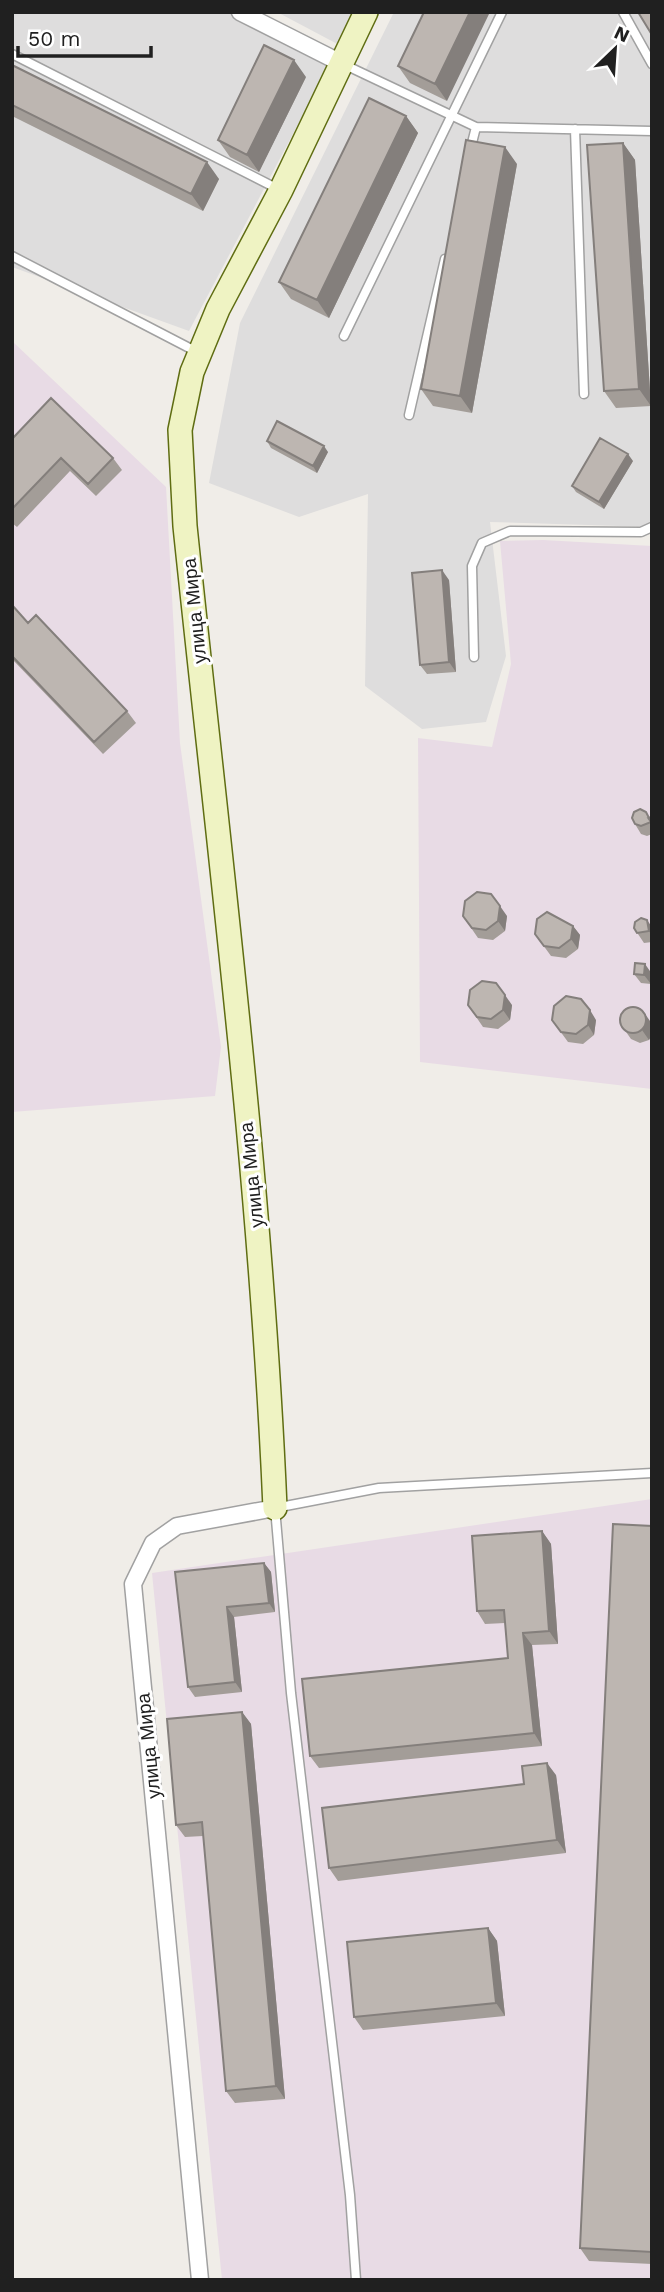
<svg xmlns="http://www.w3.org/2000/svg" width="664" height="2292" font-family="'Work Sans',sans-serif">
  <rect width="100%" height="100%" fill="#f0ede8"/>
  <!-- residential -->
  <path fill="#dedddd" d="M12 12H232L332 60 189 331 12 267Z
    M277 12H359L343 47Z
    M394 12H652V527L490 522 506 656 486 722 422 729 365 686 368 494 299 517 209 483 240 323Z"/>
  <!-- industrial -->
  <path fill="#e8dbe5" d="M12 341 166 487 180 743 221 1047 215 1096 12 1112Z
    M543 540 652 546V1089L420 1062 418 738 492 747 511 664 500 541Z
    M652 1499V2280H222L152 1573Z"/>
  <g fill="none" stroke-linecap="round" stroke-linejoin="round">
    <!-- lane casing -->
    <g stroke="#a1a1a1" stroke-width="11">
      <path id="lane" d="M623 12 652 64
        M12 54 278 189
        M343 64 476 127 652 131
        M575 129 584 394
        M470 151 476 127
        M12 256 199 353
        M344 336 502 12
        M409 415 445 259
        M474 657 472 566 482 543 510 531 641 532 652 527
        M356 2280 350 2195 291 1693 275 1508 379 1488 652 1473"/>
    </g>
    <!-- street casing -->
    <g stroke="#a1a1a1" stroke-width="19">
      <path id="street" d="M240 12 341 63
        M200 2280 133 1584 153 1543 177 1526 275 1508"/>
    </g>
    <!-- secondary casing -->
    <g stroke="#5f6d12" stroke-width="26">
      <path id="secondary" d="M275 1508C261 1180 219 853 185 526L180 430 192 372 218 309 281 190 366 12"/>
    </g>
    <!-- lane -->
    <use href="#lane" stroke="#fff" stroke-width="8"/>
    <!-- street -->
    <use href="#street" stroke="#fff" stroke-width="16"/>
    <!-- secondary -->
    <use href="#secondary" stroke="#eff3c3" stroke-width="23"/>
  </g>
  <!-- wall -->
  <path fill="#a39d98" d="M424 12 447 101 410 83 398 66Z
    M12 65 219 179 203 211 12 116Z
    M306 77 259 172 230 157 218 140Z
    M406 116 418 133 329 318 291 299 279 282Z
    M623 143 635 160 651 406 616 408 604 391Z
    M517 164 472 413 433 406 421 389Z
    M12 439 113 458 122 470 96 496 70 471 17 527 12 523Z
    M267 441 328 452 317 473 271 448Z
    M633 461 604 509 576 492 572 486Z
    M449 580 456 672 427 674 420 665Z
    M12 605 28 623 127 711 136 723 103 754 12 659Z
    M652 817V834L647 836 641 834 635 824Z
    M463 916H507L505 931 493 940 478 938Z
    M573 926 580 935 578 949 566 958 551 956 535 934Z
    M652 927V942L644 943 634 928Z
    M645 964 651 984 641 983 634 974Z
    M468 1005H512L510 1020 498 1029 483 1027Z
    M552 1020H596L594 1035 583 1044 568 1042Z
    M650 1021 652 1026V1034L649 1040 640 1043 631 1039 624 1029Z
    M652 1526V2264L589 2261 580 2248Z
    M542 1531 551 1544 558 1644 532 1645 542 1746 319 1768 310 1756 508 1658 505 1623 485 1624 477 1611Z
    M264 1563 271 1572 275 1612 234 1617 242 1692 195 1697 188 1687 175 1572Z
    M242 1712 251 1724 285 2099 235 2103 226 2091 203 1836 185 1837 176 1825Z
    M556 1775 566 1853 338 1881 329 1868Z
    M488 1928 497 1941 505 2016 363 2030 354 2017Z"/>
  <!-- shaded-wall -->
  <path fill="#847f7c" d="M470 12H490L447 101 435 84Z
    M294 60 306 77 259 172 247 155Z
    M406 116 418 133 329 318 317 300Z
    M623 143 635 160 651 406 639 389Z
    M505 147 517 164 472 413 460 396Z
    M207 162 219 179 203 211 191 194Z
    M324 446 328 452 317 473 313 466Z
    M628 454 633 461 604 509 599 502Z
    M442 570 449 580 456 672 449 662Z
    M500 906 507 916 505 931 498 921Z
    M647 920 652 927V936L649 931Z
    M573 926 580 935 578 949 571 939Z
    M645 964 652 974 651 984 644 975Z
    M505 995 512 1005 510 1020 503 1010Z
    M590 1010 596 1020 594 1035 588 1025Z
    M643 1011 650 1021 652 1026V1034L649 1040 642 1030Z
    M542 1531 551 1544 558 1644 549 1631Z
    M264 1563 271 1572 275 1612 269 1603Z
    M227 1607 234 1617 242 1692 235 1682Z
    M523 1633 532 1645 542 1746 534 1733Z
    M242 1712 251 1724 285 2099 276 2086Z
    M547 1763 556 1775 566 1853 557 1840Z
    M488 1928 497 1941 505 2016 496 2003Z"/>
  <!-- building -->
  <path fill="#bdb6b1" stroke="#847f7c" stroke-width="2" d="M424 12H470L435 84 398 66Z
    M638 12H652V35Z
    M264 45 294 60 247 155 218 140Z
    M12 65 207 162 191 194 12 105Z
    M369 98 406 116 317 300 279 282Z
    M466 140 505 147 460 396 421 389Z
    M623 143 639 389 604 391 587 145Z
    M51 398 113 458 88 484 61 458 12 509V439Z
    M277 421 324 446 313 466 267 441Z
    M600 438 628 454 599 502 572 486Z
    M442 570 449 662 420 665 412 573Z
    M12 605 28 623 36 615 127 711 94 742 12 656Z
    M640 809 646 812 649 818 652 817V820L649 819 651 822 641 826 635 824 632 818 634 812Z
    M477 892 491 894 500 906 498 921 486 930 472 928 463 916 465 901Z
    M547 912 573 926 571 939 559 948 544 946 535 934 537 919Z
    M641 918 647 920 649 931 637 933 634 928 635 922Z
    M635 963 645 964 644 975 634 974Z
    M482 981 496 983 505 995 503 1010 491 1019 477 1017 468 1005 470 990Z
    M566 996 581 999 590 1010 588 1025 576 1034 561 1032 552 1020 554 1006Z
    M620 1020a13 13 0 1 1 26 0a13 13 0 1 1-26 0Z
    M613 1524 652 1526V2252L580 2248Z
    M542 1531 549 1631 523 1633 534 1733 310 1756 302 1679 508 1658 504 1610 477 1611 472 1536Z
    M264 1563 269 1603 227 1607 235 1682 188 1687 175 1572Z
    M242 1712 276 2086 226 2091 202 1822 176 1825 167 1719Z
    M547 1763 557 1840 329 1868 322 1808 524 1784 522 1766Z
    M488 1928 496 2003 354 2017 347 1942Z"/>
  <g text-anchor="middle" stroke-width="6" stroke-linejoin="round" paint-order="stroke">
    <!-- street labels -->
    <g font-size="19" fill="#202020" stroke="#fff">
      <text transform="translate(194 611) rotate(-96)" y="7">улица Мира</text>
      <text transform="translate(251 1175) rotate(-96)" y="7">улица Мира</text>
      <text transform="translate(148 1746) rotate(-96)" y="7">улица Мира</text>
    </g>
  </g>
  <!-- border -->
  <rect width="664" height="2292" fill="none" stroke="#202020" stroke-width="28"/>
  <!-- north arrow -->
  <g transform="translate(615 49) rotate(25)" stroke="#ffffff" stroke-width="5" paint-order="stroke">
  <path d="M0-5L12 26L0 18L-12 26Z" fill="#202020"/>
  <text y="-10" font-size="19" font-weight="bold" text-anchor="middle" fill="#202020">N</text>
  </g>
  <!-- scale -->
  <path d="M18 46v10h133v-10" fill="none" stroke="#202020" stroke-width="3.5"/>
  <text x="28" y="46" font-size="21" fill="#202020" stroke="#ffffff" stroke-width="5" paint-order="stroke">50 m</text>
</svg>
